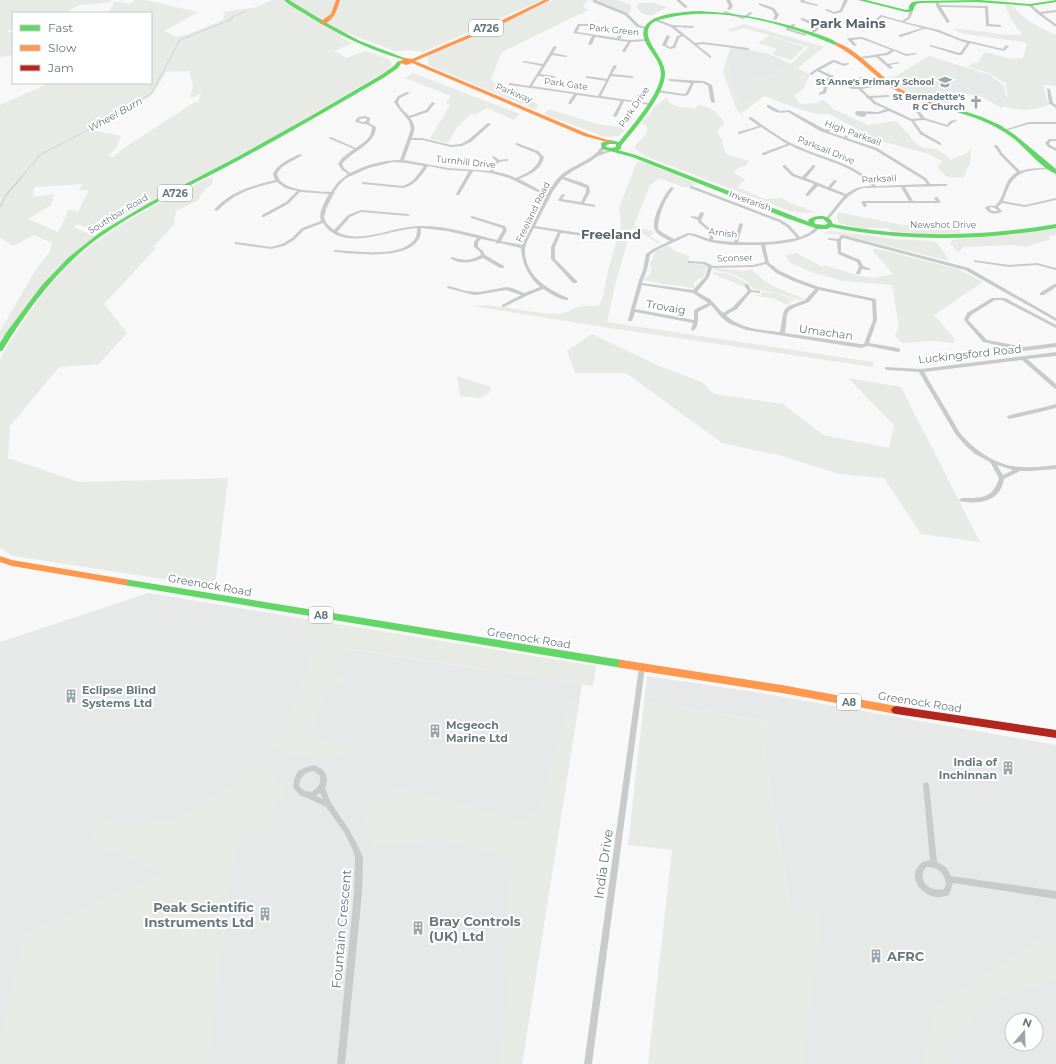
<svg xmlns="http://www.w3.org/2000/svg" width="1056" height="1064" font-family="Montserrat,sans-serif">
  <rect width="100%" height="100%" fill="#f8f8f8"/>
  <!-- built -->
  <path fill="#e7e9e8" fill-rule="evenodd" d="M593 0H618L631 5V12L625 15 591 1Z
    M639 3H654L667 7 651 16 641 13 636 6Z
    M731 46 769 54 791 64 775 75 769 76 754 97 741 104 728 70 731 63 726 61Z
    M929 56 990 75 1004 86 1006 96 1009 99 1002 108 980 96 959 93 958 96 951 103 940 105 910 93 896 76Z
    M148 593 288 616 315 644 582 684 522 1064H0V642Z
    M647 676 761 693 1056 745V1064H753L795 930 765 759 768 721 644 702ZM1012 1020H1036V1044H1012Z"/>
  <!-- green -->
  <path fill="#e8eae5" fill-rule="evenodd" d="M0 0H113L107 3 79 5 65 13H13V28L7 32 13 33V55L0 57Z
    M135 0H146L198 12 164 31 176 37 186 35 223 20 225 13 221 12 257 7 272 0H542L423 52 408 50 395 51 347 33 340 37 352 43 334 51 346 58 366 51 389 59 392 64 388 70 287 129 128 215C103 231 106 234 77 224L75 228 95 236C57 266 29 303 0 341V331L35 271 50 251 52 243 34 235 13 246 0 238V105L50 83H151V13H105L110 10 115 1 130 4ZM189 71 193 86 190 97H195L201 92 198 102 193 103 124 148 114 157 108 156 116 148 121 136 92 130 143 101 153 94 166 72ZM83 184 79 190H89L78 211 68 210 63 223 58 232 28 219 51 205 54 194 33 197 34 187Z
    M553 0H588L583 6 588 10 502 52 491 79 500 88 538 104 536 110 428 65V59L426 56Z
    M1005 5 1013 6C1023 20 1040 28 1056 35V86L1043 85 1048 102 1051 104C1025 114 1011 111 987 98L995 97 1008 98 1005 83 987 72 968 67 973 63H977L985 52 1011 59 1023 58 1027 45 1024 42 964 34 954 30V29C977 29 1000 36 1022 35L1011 19Z
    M744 24 824 47 798 68 810 75 803 89 794 96 800 104 820 103 818 101 824 100 833 109 868 125 896 121 917 144 923 148 937 149 951 160 967 153 971 148 970 163 963 178 947 177 937 167 942 161 929 154 881 141 829 114H817L799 109 764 96 741 114 736 108 723 72 726 61 731 62 728 70 741 103 754 97 753 78 775 75 791 64 809 47 744 28 731 32 727 30Z
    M769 36 805 47 791 60 772 54 777 49 758 43Z
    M929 56 990 75H982L966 69H951L954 74 951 75 946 81 948 87 951 89 947 90 949 94 948 96H945L947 92 921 89 916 95 931 101 936 100 940 102 947 104 943 105 910 93 885 78 897 76Z
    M413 73 520 114 514 120 487 108 475 115 471 114 457 127 448 143 430 139 450 105 446 103 451 96 405 78Z
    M667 97C669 108 685 107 695 109L699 105C710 106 719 114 725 123L716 132 723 140C722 160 735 155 749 161L745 166 737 168 734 173 745 179 738 187 764 199 782 198 788 202 815 212 806 213 790 211 647 157 638 151 634 147 647 133V127L642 123 651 113 654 107Z
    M549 109 597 124 627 128 619 136 605 137 544 114Z
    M637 162H643L697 184 690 186 686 188 660 178 650 185 634 226 652 231 654 233 650 236 661 243 659 244 632 227 616 281 607 322 873 362V367L603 327 472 306C501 303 529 314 558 314 566 314 572 308 579 307 585 305 592 306 598 306L603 297 608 271 621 226 619 208Z
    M213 176 212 185 206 188 197 201 176 211 173 226 153 247 156 248 104 304 127 333 99 364 59 367 10 426 8 458 79 482 228 478 215 587 13 556 0 548V361L2 355C23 321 45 286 75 259 116 223 165 200 213 176Z
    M838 212 902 225 932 226 944 222 958 224 960 233 924 234 891 231 888 228H860L839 223 837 218Z
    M1056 227V235L1048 236 1051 239 1026 247 1015 245 963 247 958 253 950 243 952 240 1018 234Z
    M831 231 894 239 932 241 937 243 950 261 843 235 822 233Z
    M669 246 675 251 689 256 688 263 707 265 705 273 702 278 698 279 693 284 695 287 693 288 685 287 683 286 663 284 644 280 647 276 650 275 652 267 650 266V262L652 260 655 251Z
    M874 248 958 269 983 282 934 315 954 338V343L933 341 902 343 895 336 899 326 892 285 843 281 811 272 791 263 785 255 796 253 823 267 824 265 860 276 874 278 893 274 873 251Z
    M714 268 745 271 752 269C764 285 786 291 804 299L800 300 778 293 754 289 744 279 732 274 714 270Z
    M713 272 728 274 746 282 747 284 744 285 745 287 713 274Z
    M762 292 776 293 795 300 790 302 788 305 772 298 761 297 753 294 761 295Z
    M592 334 659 366 702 382 714 394 783 404 823 435 889 448 894 425 848 378 901 387 980 542 921 534 884 478 839 474 782 456 722 443 626 373H575L567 351Z
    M457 376 491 387 490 392 479 398 460 396Z
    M288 616 596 666 593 686 350 649 336 672 353 685 328 687 310 736 347 746 342 756 328 760 292 755 268 746 287 729 279 720 292 708 315 644Z
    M579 700 522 1064H498L509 987 503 964 511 867 504 857 443 840 372 847 363 815 395 787 524 820 539 807 569 702Z
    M644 702 768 721 765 759 793 918 816 909 821 925 804 1051V1064H648L672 850 628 845Z
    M260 759 287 792 235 851 208 1064H0V1037L25 934 162 873 124 855 99 848 85 819 90 813 124 825 172 819 232 787Z
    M1056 935V981L990 1000 955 1039 950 1064H921L936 1006 1042 938Z"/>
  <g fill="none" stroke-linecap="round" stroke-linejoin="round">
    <!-- stream-far1 -->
    <path stroke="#cbd5d6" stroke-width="1" d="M20 179 40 155 103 122 104 120 151 94 180 40 232 19V17L246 11"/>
    <!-- stream -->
    <path stroke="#cbd5d6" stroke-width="1.5" d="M0 207 6 195 21 178"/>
    <!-- street -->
    <path fill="#c9cbcb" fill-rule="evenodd" d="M593 0H595L627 13 639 25 648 28 646 29 637 27 625 15 593 2Z
      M676 0H680L688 7 685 8Z
      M726 0H730L733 6 730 10 727 9 729 6Z
      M801 0H805L804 1 819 5 817 6 800 2Z
      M844 0H848L842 12 834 14 825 10 827 9 834 12 840 10Z
      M936 2H938L940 5 988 6 989 24 1000 25 1002 26 1000 27 986 26 985 8 941 7 950 22 947 23 936 6Z
      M759 3 774 8 779 15 776 20 773 19 775 15 772 10 759 5Z
      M1029 4H1031L1040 12 1056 10V12L1042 14 1056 24V27L1038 14 1029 6Z
      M909 10 913 12 910 18 905 22 939 30 961 39 1003 49 1006 45 1009 46 1004 51 970 43 962 55H958L929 46 931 45 960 53 967 43C956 40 932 28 924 29 915 31 907 36 899 37V35L922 28 882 17 872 25 869 24 881 15 902 21 908 17 909 12 907 11Z
      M725 11 743 17 750 12 753 13 743 19 724 13 723 12Z
      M654 18 672 25 693 26 694 27 692 28 675 27 695 43 703 42 748 48 750 49 748 50 703 44 697 45 711 56V58H710L683 36 679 38 675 48 670 49 662 45 667 35 670 36 666 45 670 47 673 46 677 36 681 35 671 27 653 20 652 19Z
      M801 18C808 19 814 23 819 29L814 33H812V31L815 29 812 25 801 20Z
      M578 24H590L592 25 590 26H580L577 32 617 38 622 30H623L625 31 620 39 630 40 646 39 648 40 646 41 631 42 625 52H624L622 51 628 42 595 37 592 44 590 45 588 44 592 36 573 33Z
      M793 24 796 25 790 29 806 34V36L786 30V28Z
      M862 37 906 54 915 53 917 54 906 56 894 51 888 55 879 56 888 64 898 62 900 63 890 65 893 68 890 69 876 57 859 59 858 58 860 57 886 53 891 50 862 39 852 40 857 45 854 46 847 39 849 38Z
      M554 46 557 47 553 53 568 56 566 57 552 55 540 74 554 76 556 77 554 78 538 76 532 86 598 96 606 81 587 78 585 77 587 76 607 79 613 66 615 65 617 66 612 74 632 76 634 77 632 78 611 76 601 96 649 103 651 104 649 105 624 101 617 116 615 117 613 116 621 101 577 95 571 104H570L568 103 574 94 509 85V83H510L529 86 542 66 522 62 524 61 543 64Z
      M833 60C839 60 840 65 848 63L850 64 843 66 834 62 820 70 831 75H833V77L843 82 847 80 863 77V79L848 82 846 83C863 92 873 83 889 82V84L862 89 869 96 888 95 890 96 888 97 872 98 876 102 912 119 921 118 913 108 915 107H916L925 118 947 125 950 121 955 120 957 121 952 123 948 127 924 120 914 121 922 132 941 143V145H940L920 134 911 121 889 111 878 114H866V116L862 117 856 115 855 112 857 111 878 112 886 109 874 104 868 98H866V96L858 89H852L831 78 829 80 826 93 819 95V93L823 91 825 80 829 77 817 71 812 75 809 74 816 69Z
      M669 79 704 81 712 85 715 102 713 103 711 102 708 86 703 83H694L688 95 684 96 656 92 655 91 657 90 684 94 686 93 691 83 670 81 668 80Z
      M1047 88 1050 89 1053 103 1056 105V108L1049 103Z
      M407 92 410 93 400 98 398 102 401 108 409 116 426 110 432 102 435 103 428 112 410 118C416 126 415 129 412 138H422L451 145 461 144 468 140 488 123 491 124 471 142 462 146 451 147 422 140H411L404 160 448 168 490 171 496 161 492 157 494 156 499 160 507 159 509 160 507 161 499 162 493 171 506 174 516 178C527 173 537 169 540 157L536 153 516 145V143H517L538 151 544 157C541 170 531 174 519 179L547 194C550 188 555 181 560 176 573 164 591 162 602 146L605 147 602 152 612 149V151L598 156 591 161 573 171 564 177 583 183 589 186 590 192 584 203 595 205V207L559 201 558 200 562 194H563L565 195 562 199 581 202 586 192V188L562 179 553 191 535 226 593 235 594 236 592 237 561 233 555 247V259L577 281V283H573L551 259V247L558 232 534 228C531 234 526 242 525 249 524 275 547 289 568 298V300C559 300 550 293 543 289L526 296 504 307H502V305L521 295 506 290 483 294 474 295 466 293 447 288V287L449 286 466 291 479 292 506 287 512 288 524 293 540 287C528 276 522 264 521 248L500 243 498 244H497L496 242 481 239 478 242V247L483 251 485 255 504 266V268H500L483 258C472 263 460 265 450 258L452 257C464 261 469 261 481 255L480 252 474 247V242L477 238 447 231 421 228C421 232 421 237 418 240 406 260 355 254 335 252L333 251 335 250C355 251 400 258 414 240 417 237 417 232 417 228 389 229 343 254 323 223L304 230 294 240 284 246 271 249 235 244V242H236L271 247 282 244 292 238 302 228 321 221C318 213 325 201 329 194L300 192 288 204 264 217H262V215L286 202 297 191 285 188 277 182C252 188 236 192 217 211L214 210C230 191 252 186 275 180L273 174C277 164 291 158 300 154L302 155 301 156C293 161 281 165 277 174 280 192 317 191 331 192L338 182 348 174 342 170 338 164 342 158 354 149 328 138 331 137 356 148C364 142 372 138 372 127L366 124H363L356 122 355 121 358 117 365 116 370 118 369 123 376 127C375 145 352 151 342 164L344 168 350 173C366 165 383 160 400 160L411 129 409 121 399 109 394 102 398 96ZM365 118 367 119 366 121 363 122 359 121 360 119ZM393 162 406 163 424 166C418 174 413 183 403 186L363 182 361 183 363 184 403 188C416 185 420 177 428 166L448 170 469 171 456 194 457 195H459L473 171 491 173 509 178 546 196 522 245 501 241 507 230 505 226 472 216H471V218L502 228 503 230 497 240C473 234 447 226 422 226 393 225 364 245 337 232L350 217 361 212 408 216 410 215 408 214 361 210 348 215 334 230 327 224 324 218 326 209 333 195 335 193 334 192 340 184 345 179 350 176H352L353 175 369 168Z
      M767 105H769L780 111 789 110 826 130 829 128 825 125 828 124 833 128 829 132 844 137 847 134 843 132 846 131 851 134 847 138 877 148 926 178 930 184H947V186H946L905 187 913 201H936L934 198 936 197H937L941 202 939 203H866L867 206 865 207H864L861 202 862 201H909L901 187 863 188C846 194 840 207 828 220H826V218L844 196 818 186 808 196H806V194L814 184 792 176 783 167V165H785L794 174 802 177 813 165H815V167L806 178 828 187 834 180H836L837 181 831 188 846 194C854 188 862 186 872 186 850 162 817 160 790 145L764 155H762V153L787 144 761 127 740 134H738V132L759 126 749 119V117H751C767 128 783 141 802 148 829 160 855 163 876 186L927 184 924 180 875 150 820 131 788 112C779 114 774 112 767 107Z
      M1029 122H1056V124H1029L1005 131 1003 130Z
      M1049 139H1056V141H1051L1049 143 1050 145 1056 148V151L1048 147 1045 143Z
      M995 145H997L1003 154 1020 171 1028 169 1051 167 1053 168 1051 169C1035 170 1017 169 1009 186 1007 191 1005 196 1003 201L1025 205 1056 198V200L1025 207 1002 203 998 207 1002 211 1001 212C995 215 989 214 985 208 988 205 991 205 995 206 1006 196 1002 181 1017 172L1001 156 994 146ZM991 207 995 208 998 211H992L989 208Z
      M690 186H692L781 220 789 225 800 237 809 233 817 226H819V228C817 230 815 233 812 234 800 242 779 244 765 245L769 263 780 271 797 279 819 287 876 299 877 320 869 343 898 348 900 349V351L898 352 868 346 861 348 746 330 728 323 720 316 711 305 698 312C698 319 699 327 693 331L691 330 693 323 635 312 632 321H628V320L639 280 643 270 646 254 653 249 670 241C665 238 658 236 655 230 650 221 664 194 671 187L674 188C665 199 658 215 658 229L663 233 674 239 688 233 695 234 709 239 711 233 698 222V220L690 217 692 216 698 217 700 213 702 212 704 213 701 221 715 233 713 240 734 242 739 224 741 223 743 224 738 242C758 243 777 242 797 238L787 227 779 222 690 188ZM689 235C696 236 703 240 710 242 726 246 744 245 761 245L765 262 753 265 713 266 705 262 688 261V263L704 264 708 267 705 277 693 290 642 283 647 270 650 255 655 251ZM766 264 776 273 793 281 815 289 805 300 789 306 785 309 783 314 780 332C761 330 740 329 726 315L737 309 751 292 760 293V291L751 290 748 284H746L744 285 748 291 733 307 723 313 710 299 697 292 709 277 712 268 753 267ZM642 285 693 293 708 303 694 310V320L635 309ZM819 290 872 301 873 320 864 344H861L785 333 787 314 789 311 793 308 809 302Z
      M841 235H843L969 268 1056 318V321L965 270 843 238 841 240V252L860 260 863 266 871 269 869 270 862 269 860 274H856V273L859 267 857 262 838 254 837 241 829 240 827 239 829 238 838 239Z
      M974 260 1009 265 1037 263 1056 268V270L1037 265 1009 267 975 262H974Z
      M1054 284H1056V287L1044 295H1040V293Z
      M992 298H1005L1056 325V328L1002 300H995L971 315 968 320 987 340 1024 347 1056 343V347L1024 351 983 342 964 320 967 313Z
      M1056 352V356L1027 359 1056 384V389L1054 388 1022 360 924 372 960 433C975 451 997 466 1021 467 1033 468 1045 466 1056 465V469L1032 471H1020L1004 479C1003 484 1001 490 997 494 989 503 971 504 960 501L959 500 960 499 962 498C981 498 993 499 999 478L990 462 975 454 968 448 956 435 919 372 887 370 885 369V367L921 369ZM997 465 1013 470 1003 475Z
      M1056 404V408L1044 411 1009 419 1007 417V416C1023 411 1040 409 1056 404Z
      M642 664 644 665 645 667 592 1064H584L639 667 640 665Z
      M314 765 322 769 326 774 327 781 325 788 331 803 348 828 357 844 363 857 362 893 345 1064H337L354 893 355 857 352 848 344 832 326 807 305 797 301 796 294 789 293 787 294 779 298 771 304 768ZM314 771 320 776C321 785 318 787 312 792L305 791 299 786C300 777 305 772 314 771ZM320 793 323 799 316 796Z
      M926 782 928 783 929 785 937 862 946 867 951 876 1056 891V899L953 883 949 895C945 896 940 898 936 897 924 896 911 882 916 870 917 867 920 864 922 862L930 860 923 785 924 783ZM926 867C937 866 945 873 946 884L944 889C934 892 920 885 923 873 923 871 925 869 926 867Z"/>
    <!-- fast -->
    <path fill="#63d668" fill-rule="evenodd" d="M284 0H289L330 25 360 41 407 59 405 60C371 51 340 35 310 17 301 11 291 7 284 0Z
      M858 0H866L906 10 909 9V6L912 2 920 1 980 0 1030 4 1056 0V2L1030 6 976 2 920 3C914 4 915 6 913 11L906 12Z
      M700 11C738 13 775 20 811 32 820 35 831 38 839 44L835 45C786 24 720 5 667 18 661 19 652 21 649 27 642 41 666 58 665 74 665 95 634 130 621 146V149L618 150 636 155 809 222 808 220C816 214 830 214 833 224 909 238 980 237 1056 224V228C979 241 907 242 831 227L827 229H818L786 218 632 157 602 149 601 143 610 140 619 142C632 126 659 95 661 75 661 63 653 55 647 45 629 13 682 12 700 11ZM610 144H616V147L611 148 606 147V145ZM817 219H823L828 223 825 225 815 224 814 221Z
      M398 61 402 62 398 68 385 77C332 108 279 139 224 168 178 192 129 214 88 246 53 275 26 312 2 351H0V343L6 333 42 285 69 257 99 233 149 203 237 157 309 117 381 75 394 66Z
      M949 106 982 117 1000 125 1015 135 1056 169V174C1041 168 1026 148 1013 138 993 123 971 116 947 109L946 108Z
      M124 579 622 660 625 661 626 664 625 667 622 668 124 585 121 584 120 582 121 580Z"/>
    <!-- slow -->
    <path fill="#ff974d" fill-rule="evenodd" d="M336 0H340C337 10 333 24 320 24V22L331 14Z
      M544 0H550L500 25 415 61 588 134 611 141V143L584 136 412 63 406 65 398 62 406 58 412 59 496 23Z
      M835 43C849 43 878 73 890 82 902 91 916 97 931 102 938 103 946 105 952 108L949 110C929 105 909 99 892 88 872 74 857 56 835 45Z
      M0 556 12 560 124 579 127 580 128 582 127 584 124 585 12 566 0 562Z
      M622 660 782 685 896 706 899 707 901 710 899 713 896 714 782 693 622 668 619 667 618 664 619 661Z"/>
    <!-- jam -->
    <path fill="#b3261e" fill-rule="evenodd" d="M896 706 1056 730V738L896 714 893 713 891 710 893 707Z"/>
  </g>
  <!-- icons -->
  <defs>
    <g id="school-bare" transform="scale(1.08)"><path d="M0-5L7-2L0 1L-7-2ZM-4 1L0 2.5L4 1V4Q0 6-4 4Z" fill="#99a6aa" stroke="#fff" stroke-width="2.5" paint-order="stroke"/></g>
    <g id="church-bare" transform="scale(1.08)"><path d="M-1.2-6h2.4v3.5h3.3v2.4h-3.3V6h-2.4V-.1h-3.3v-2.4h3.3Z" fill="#99a6aa" stroke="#fff" stroke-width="2.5" paint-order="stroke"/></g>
    <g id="building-bare" transform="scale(1.08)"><path d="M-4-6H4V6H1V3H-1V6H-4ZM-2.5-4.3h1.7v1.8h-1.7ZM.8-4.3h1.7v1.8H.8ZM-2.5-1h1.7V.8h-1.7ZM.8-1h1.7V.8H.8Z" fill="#99a6aa" stroke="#fff" stroke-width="2.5" paint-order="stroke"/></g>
  </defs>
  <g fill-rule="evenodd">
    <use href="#school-bare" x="945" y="82"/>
    <use href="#church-bare" x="976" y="102"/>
    <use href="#building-bare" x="71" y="696"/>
    <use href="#building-bare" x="435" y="731"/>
    <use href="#building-bare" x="1008" y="768"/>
    <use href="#building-bare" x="265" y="914"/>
    <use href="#building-bare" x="418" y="928"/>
    <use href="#building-bare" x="876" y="956"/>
  </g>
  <g text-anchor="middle" stroke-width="4" stroke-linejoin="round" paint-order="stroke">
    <!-- far-street labels -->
    <g font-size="9" fill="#667a80" stroke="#fff">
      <text transform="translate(614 30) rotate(6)" y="3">Park Green</text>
      <text transform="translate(566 84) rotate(8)" y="3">Park Gate</text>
      <text transform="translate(514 93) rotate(22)" y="3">Parkway</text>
      <text transform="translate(634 107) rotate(-56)" y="3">Park Drive</text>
      <text transform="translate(853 133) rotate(20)" y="3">High Parksail</text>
      <text transform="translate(826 150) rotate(22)" y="3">Parksail Drive</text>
      <text transform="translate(466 162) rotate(6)" y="3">Turnhill Drive</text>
      <text transform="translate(879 179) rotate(-3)" y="3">Parksail</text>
      <text transform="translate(750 201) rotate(20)" y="3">Inverarish</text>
      <text transform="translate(533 212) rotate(-64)" y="3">Freeland Road</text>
      <text transform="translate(118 214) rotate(-31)" y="3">Southbar Road</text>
      <text x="943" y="228">Newshot Drive</text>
      <text transform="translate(723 233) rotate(7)" y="3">Arnish</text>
      <text transform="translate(735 258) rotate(-2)" y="3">Sconser</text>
    </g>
    <!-- far-poi labels -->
    <g font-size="9" font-weight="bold" fill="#667a80" stroke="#fff" text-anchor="end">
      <text x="934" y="85">St Anne's Primary School</text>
      <text x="965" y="100">St Bernadette's<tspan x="965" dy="10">R C Church</tspan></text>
    </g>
    <!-- shield labels -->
    <g fill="#fff" stroke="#94a2a6" stroke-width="1">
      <rect x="469" y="20" width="34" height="16" rx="3"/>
      <rect x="158" y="185" width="34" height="16" rx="3"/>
      <rect x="309" y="607" width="24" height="16" rx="3"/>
      <rect x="837" y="694" width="24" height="16" rx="3"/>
    </g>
    <g font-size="10" font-weight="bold" fill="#667a80">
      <text x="486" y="32">A726</text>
      <text x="175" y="197">A726</text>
      <text x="321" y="619">A8</text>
      <text x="849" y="706">A8</text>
    </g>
    <!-- far-water labels -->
    <g font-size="10" font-style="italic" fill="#60787a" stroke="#fff">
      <text transform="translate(115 114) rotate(-29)" y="4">Wheel Burn</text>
    </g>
    <!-- street labels -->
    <g font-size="11" fill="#667a80" stroke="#fff">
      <text transform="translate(666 307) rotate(10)" y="4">Trovaig</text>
      <text transform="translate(826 332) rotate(8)" y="4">Umachan</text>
      <text transform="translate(970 354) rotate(-6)" y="4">Luckingsford Road</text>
      <text transform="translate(210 585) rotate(10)" y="4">Greenock Road</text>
      <text transform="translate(529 638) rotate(9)" y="4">Greenock Road</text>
      <text transform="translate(920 702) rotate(9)" y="4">Greenock Road</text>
    </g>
    <!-- poi labels -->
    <g font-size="11" font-weight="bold" fill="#667a80" stroke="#fff" text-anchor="start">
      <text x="82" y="694">Eclipse Blind<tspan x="82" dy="13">Systems Ltd</tspan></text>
      <text x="446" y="729">Mcgeoch<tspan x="446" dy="13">Marine Ltd</tspan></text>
      <text x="997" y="766" text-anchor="end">India of<tspan x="997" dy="13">Inchinnan</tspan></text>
    </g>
    <!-- far-district labels -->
    <g font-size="13" font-weight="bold" fill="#58676c" stroke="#fff">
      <text x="848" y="28">Park Mains</text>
      <text x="611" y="239">Freeland</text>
    </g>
    <!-- near-street labels -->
    <g font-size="13" fill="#667a80" stroke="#fff">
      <text transform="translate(603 864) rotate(-82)" y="5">India Drive</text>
      <text transform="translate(341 929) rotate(-85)" y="5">Fountain Crescent</text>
    </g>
    <!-- near-poi labels -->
    <g font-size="13" font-weight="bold" fill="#667a80" stroke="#fff" text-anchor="start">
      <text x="254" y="912" text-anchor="end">Peak Scientific<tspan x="254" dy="15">Instruments Ltd</tspan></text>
      <text x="429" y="926">Bray Controls<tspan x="429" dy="15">(UK) Ltd</tspan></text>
      <text x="887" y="961">AFRC</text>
    </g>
  </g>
  <!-- legend -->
  <rect x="12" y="12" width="140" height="72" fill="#ffffff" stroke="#c2cacc"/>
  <rect x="20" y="25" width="20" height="6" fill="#63d668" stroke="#c2cacc"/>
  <text x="48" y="32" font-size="12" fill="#667a80">Fast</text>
  <rect x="20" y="45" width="20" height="6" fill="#ff974d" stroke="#c2cacc"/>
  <text x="48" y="52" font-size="12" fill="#667a80">Slow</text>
  <rect x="20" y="65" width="20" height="6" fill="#b3261e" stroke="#c2cacc"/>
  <text x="48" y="72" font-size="12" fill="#667a80">Jam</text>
  <!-- north arrow -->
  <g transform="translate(1024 1032) rotate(19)"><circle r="19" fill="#ffffff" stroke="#c2cacc"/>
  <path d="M0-3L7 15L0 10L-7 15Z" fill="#99a6aa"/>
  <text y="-6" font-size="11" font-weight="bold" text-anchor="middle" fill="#667a80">N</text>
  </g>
</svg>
